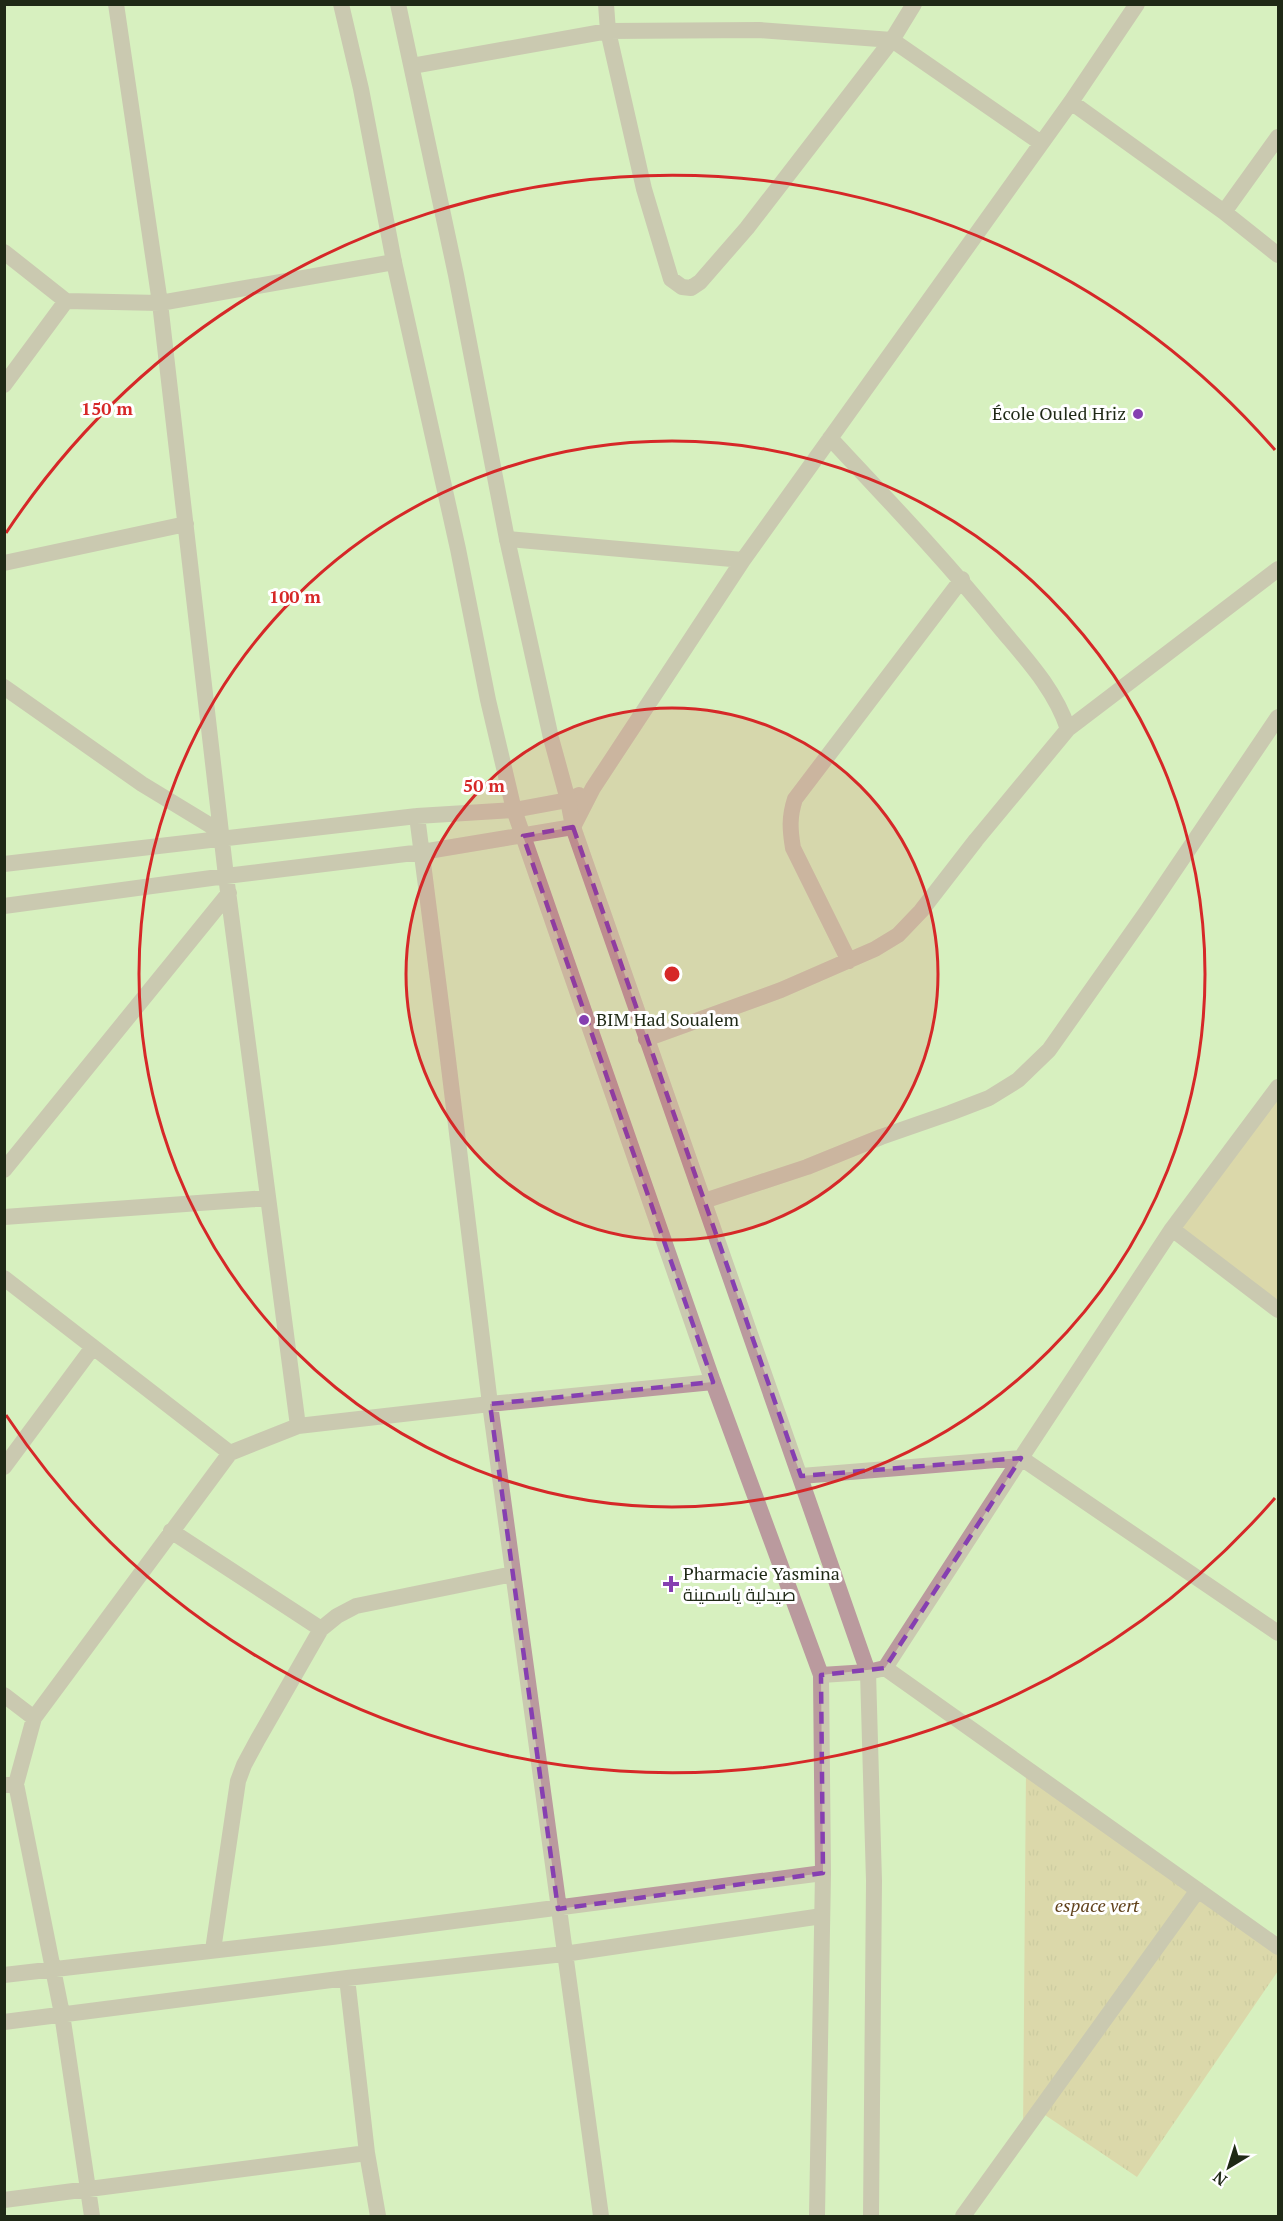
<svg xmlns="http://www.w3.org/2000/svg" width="1283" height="2221" font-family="'PT Serif',Cairo,serif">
  <defs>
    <pattern id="grass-tufts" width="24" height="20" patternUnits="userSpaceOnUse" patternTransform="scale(1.5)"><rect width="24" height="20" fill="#e1bb91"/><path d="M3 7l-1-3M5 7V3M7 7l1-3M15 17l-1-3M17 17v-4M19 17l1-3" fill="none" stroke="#c1a17c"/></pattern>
  </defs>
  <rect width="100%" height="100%" fill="#d7f0bf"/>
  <!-- grass -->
  <path fill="url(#grass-tufts)" d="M1026 1767 1278 1947V1971L1137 2177 1039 2111 1023 2132Z"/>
  <!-- garden -->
  <path fill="#e1bb91" d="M1278 1087V1306L1172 1229Z"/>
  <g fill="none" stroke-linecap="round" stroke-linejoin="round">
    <!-- minor -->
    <path stroke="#ba9a9e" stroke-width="16" d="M606 4 608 31 644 189 671 279 682 287 691 288 700 282 747 228 892 40 914 4
      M412 66 608 31 759 30 892 40 1041 143
      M1071 102 1224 212 1278 255
      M1224 212 1278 137
      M4 252 66 301
      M4 385 66 301 160 303 394 262
      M507 539 743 560
      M4 563 186 524
      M4 687 142 784 221 832
      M1068 729 1278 569
      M417 816 446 1043 490 1404 601 2216
      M4 864 417 816 514 810 568 800 579 795
      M4 906 226 876 422 852 573 827 593 788 743 560 1071 102 1137 4
      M849 961 793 848C790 830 789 817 795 799L962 579
      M646 1039 781 990 875 949 898 935 921 911 976 840 1068 729C1055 690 1028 661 1002 630 948 563 889 501 830 438
      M4 1170 229 893
      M704 1201 807 1167 881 1137 950 1113 989 1098 1018 1080 1049 1050 1147 911 1278 717
      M4 1217 268 1198
      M1172 1229 1278 1310
      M4 1278 230 1453
      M298 1426 490 1404 713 1382
      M4 1467 93 1347
      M801 1476 1021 1458 1278 1633
      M171 1531 321 1629
      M885 1668 1021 1458 1172 1229 1278 1087
      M821 1675 868 1672 885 1668 1278 1947
      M4 1695 34 1718
      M16 1784 34 1718 230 1453 298 1426 226 876 160 303 116 4
      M6 1785 16 1784 62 2014 92 2216
      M213 1950 238 1781 244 1765 258 1739 321 1629 337 1616 356 1606 513 1574
      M4 1975 332 1937 823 1873
      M347 1978 367 2153 378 2216
      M4 2022 347 1978 564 1954 822 1916
      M4 2200 367 2153
      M963 2216 1198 1890"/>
    <!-- tertiary -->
    <path stroke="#ba9a9e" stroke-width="16" d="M341 4 361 89 394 262 458 549 488 700 514 810 713 1382 821 1675 823 1873 817 2216
      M398 4 456 275 507 539 551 738 568 800 573 827 868 1672 874 1881 871 2216"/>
  </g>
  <!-- marked area -->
  <path d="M0 0H1283V2221H0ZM573 827 801 1476 1021 1458 885 1668 821 1675 823 1873 558 1909 490 1404 713 1382 523 836Z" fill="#d7f0bf" fill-opacity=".55" fill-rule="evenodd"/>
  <path fill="none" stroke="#863fb1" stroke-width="4.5" stroke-dasharray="12 8" stroke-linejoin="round" d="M573 827 801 1476 1021 1458 885 1668 821 1675 823 1873 558 1909 490 1404 713 1382 523 836Z"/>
  <!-- distance rings -->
  <circle cx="672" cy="974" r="266" fill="#d62828" fill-opacity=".12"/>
  <g fill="none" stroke="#d62828" stroke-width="3">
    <circle cx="672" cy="974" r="266"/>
    <circle cx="672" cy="974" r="533"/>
    <path d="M1275 1498A799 799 0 0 1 6 1415M6 533A799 799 0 0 1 1275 450"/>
  </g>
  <!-- markers -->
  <g fill="#863fb1" stroke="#fff" stroke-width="2">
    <circle cx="1138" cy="414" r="6"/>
    <circle cx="584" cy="1020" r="6"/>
    <path d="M668 1575h6v6h6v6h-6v6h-6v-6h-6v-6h6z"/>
  </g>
  <g text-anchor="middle" stroke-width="6" stroke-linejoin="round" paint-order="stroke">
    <!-- poi labels -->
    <g font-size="18" fill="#1f2916" stroke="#fff" text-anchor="start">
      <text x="1126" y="420" text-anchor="end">École Ouled Hriz</text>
      <text x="596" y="1026">BIM Had Soualem</text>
      <text x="683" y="1580">Pharmacie Yasmina<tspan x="683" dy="21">صيدلية ياسمينة</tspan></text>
    </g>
    <!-- park labels -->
    <g font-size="18" font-style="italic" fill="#61421b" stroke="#fff">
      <text x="1097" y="1912">espace vert</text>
    </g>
  </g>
  <circle cx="672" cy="974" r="9" fill="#d62828" stroke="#fff" stroke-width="3"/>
  <g font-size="18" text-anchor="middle" font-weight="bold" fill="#d62828" stroke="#fff" stroke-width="6" stroke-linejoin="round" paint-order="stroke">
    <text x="107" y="415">150 m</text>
    <text x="295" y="603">100 m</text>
    <text x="484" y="792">50 m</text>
  </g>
  <!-- border -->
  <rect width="1283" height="2221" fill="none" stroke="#1f2916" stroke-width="12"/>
  <!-- north arrow -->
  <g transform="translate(1229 2167) rotate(218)" stroke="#ffffff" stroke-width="4.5" paint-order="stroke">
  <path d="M0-4.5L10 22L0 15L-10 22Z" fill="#1f2916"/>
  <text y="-9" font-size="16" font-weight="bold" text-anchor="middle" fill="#1f2916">N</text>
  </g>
</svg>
